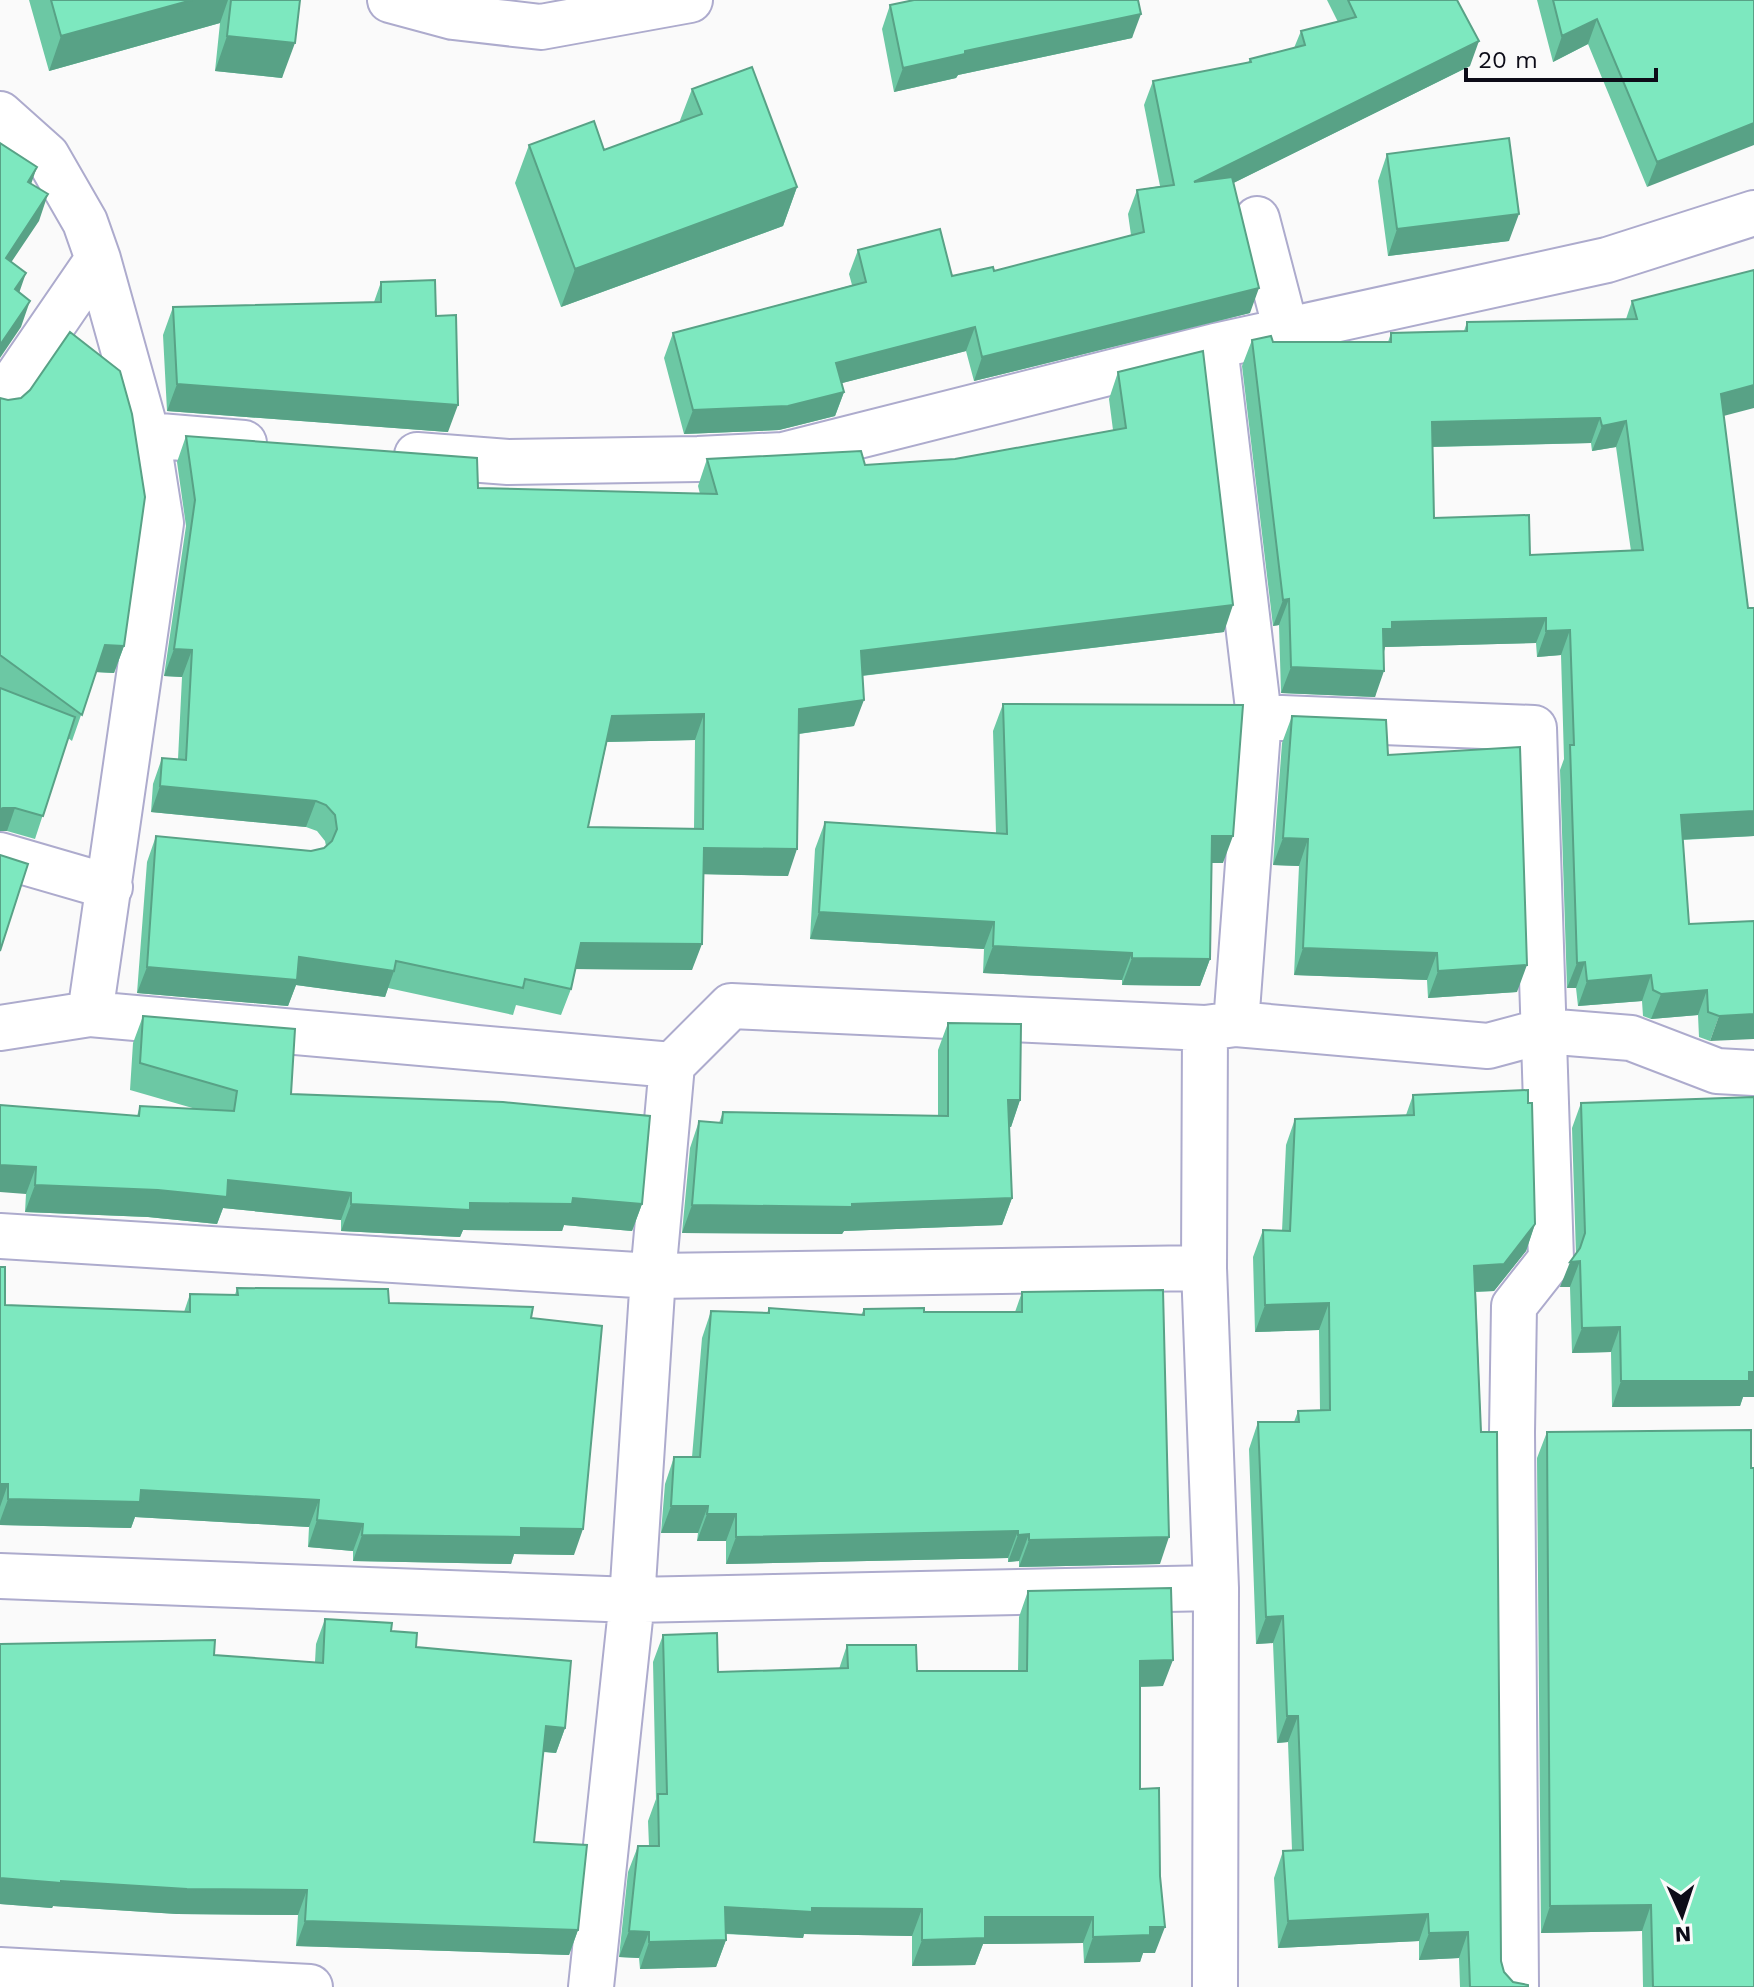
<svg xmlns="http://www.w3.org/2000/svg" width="1754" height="1987" font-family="'Work Sans',sans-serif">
  <rect width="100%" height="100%" fill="#fafafa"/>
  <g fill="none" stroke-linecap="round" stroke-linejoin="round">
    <!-- minor casing -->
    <g stroke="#adabcd" stroke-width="48">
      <path id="minor" d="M390 0 453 17 541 27 690 0
        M0 114 47 156 85 222 98 259 147 435 161 523 90 1014
        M1257 219 1286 330
        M1215 346 1259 717
        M0 402 98 259
        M147 435 244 443
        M417 455 508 462 698 459 783 455 1215 346 1607 260 1754 213
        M0 855 110 887
        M1236 1024 1259 717 1534 728 1551 1259 1514 1306 1512 1432 1516 1987
        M0 1028 90 1014 672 1065
        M1205 1028 1204 1268 1216 1588 1215 1987
        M0 1236 653 1276 1204 1268
        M0 1576 632 1600 1216 1588
        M0 1970 310 1987
        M591 1987 632 1600 653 1276 672 1065 731 1006 1205 1028 1236 1024 1488 1046 1544 1031 1631 1038 1717 1071 1754 1073"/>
    </g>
    <!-- minor -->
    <use href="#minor" stroke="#fff" stroke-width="44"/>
  </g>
  <!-- wall -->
  <path fill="#6cc8a4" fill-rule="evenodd" d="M29 0H300L282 78 215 71 220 23 49 71Z
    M1327 0H1420L1470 66 1233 183 1250 313 974 381 966 351 842 383 844 392 835 416 779 430 684 434 664 358 673 333 852 285 849 274 858 250 952 276 994 271 1131 235 1128 214 1137 190 1160 186 1144 105 1153 81 1248 63 1250 59 1294 48 1301 31 1338 22Z
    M1537 0H1754L1647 187 1588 44 1553 62Z
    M1139 4 1132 38 958 75 956 78 894 92 882 29 890 5 1140 4Z
    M692 89 797 187 783 226 561 307 515 183 529 145 604 150 679 123Z
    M1387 154 1509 241 1388 256 1378 181Z
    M381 282 436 316 448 432 167 411 163 335 173 307 374 302Z
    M1632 301 1724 416 1754 836 1683 840 1689 924 1754 921 1710 1041 1699 1037 1698 1015 1651 1019 1643 1016 1642 1001 1578 1006 1576 988H1567L1560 770 1564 759 1561 655 1537 657 1536 643 1385 647 1375 697 1281 693 1279 625 1273 626 1242 366 1252 340 1273 342H1388L1391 333 1464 331 1467 322 1626 319ZM1591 443 1592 451 1616 447 1631 551 1530 555 1434 518 1433 447Z
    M1118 372 1224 632 862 676 854 726 799 734 788 876 703 874 692 970 575 969 571 989 561 1015 516 1005 513 1015 388 988 385 997 296 985 288 1006 137 993 147 862 156 836 311 851 324 848 326 846 325 841 317 831 306 827 151 812 153 784 162 758 178 759 182 677 164 676 186 526 177 462 186 436 478 488 700 494 698 486 707 459 865 465 955 459 1113 430 1109 399ZM695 740 694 829 588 827 607 742Z
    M0 398 124 646 114 673 96 672 72 741 68 738 35 839 7 831H0Z
    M1003 704 1223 863H1211L1210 959 1200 986 1122 985V980L983 973 984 949 810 939 815 849 825 822 996 833 993 731Z
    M1292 716 1388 755 1517 992 1428 998 1427 980 1294 975 1299 866 1273 865 1282 743Z
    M143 1016 291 1094 642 1204 632 1231 564 1225 562 1231 463 1230 460 1237 341 1231V1220L223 1208 217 1224 148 1217 25 1212 26 1194 0 1105 137 1116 140 1106 196 1109 130 1090 133 1043Z
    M948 1023 1020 1100 1011 1127H1009L1012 1198 1002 1225 844 1231 842 1234 682 1233 690 1148 699 1121 719 1123 723 1112 938 1116V1050Z
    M1413 1095 1535 1224 1526 1251 1494 1291 1476 1292 1501 1961 1504 1972 1513 1982 1528 1987H1460L1459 1958 1419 1960V1941L1278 1948 1274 1878 1283 1851 1292 1850 1288 1742 1277 1743 1273 1643 1256 1644 1249 1449 1258 1422H1294L1298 1411 1320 1410 1319 1330 1255 1332 1253 1257 1263 1230 1282 1231 1286 1145 1295 1119 1406 1115Z
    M1581 1103 1743 1397 1740 1406 1612 1407 1611 1352 1572 1353 1570 1287H1560L1576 1254 1572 1128Z
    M0 1267 5 1305 184 1312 190 1294 235 1295 237 1288 531 1318 574 1555 514 1554 511 1564 353 1561V1551L308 1547 309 1527 135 1517 131 1528 0 1525Z
    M1022 1292 1160 1564 1019 1567V1561L1008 1562V1558L726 1564V1541H697L698 1533H661L665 1484 674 1457H692L702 1338 711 1311 767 1313 769 1308 861 1315 864 1309 924 1312H1015Z
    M1547 1432 1751 1468 1754 1987H1643L1642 1931 1541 1933 1537 1458Z
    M1028 1591 1163 1686 1140 1687V1789L1155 1953H1143L1140 1962 1084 1963 1083 1943 983 1944 975 1965 912 1966V1936L804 1934 803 1938 726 1934V1940L716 1967 640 1969 639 1958 619 1957 628 1872 638 1846H649L648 1821 656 1799 653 1662 663 1635 718 1672 839 1669 847 1645 917 1671H1018L1019 1617Z
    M325 1619 391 1631 416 1647 565 1728 556 1753 543 1752 534 1842 578 1930 569 1955 296 1946 298 1915 177 1914 53 1906 52 1908 0 1904 214 1655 315 1662 316 1644Z"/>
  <!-- shaded-wall -->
  <path fill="#58a286" d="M192 0H228L220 23 49 71 61 36Z
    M1141 14 1132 38 958 75 956 78 894 92 903 68 965 51Z
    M1597 19 1588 44 1553 62 1562 36Z
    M227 36 295 43 282 78 215 71Z
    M1479 41 1470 66 1185 207 1194 182Z
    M1754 123V145L1647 187 1657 162Z
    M37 167 28 193V182Z
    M797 187 783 226 561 307 575 269Z
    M48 194 39 221 0 279 6 258Z
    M1519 214 1509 241 1388 256 1397 229Z
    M26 273 17 299 15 289Z
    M1259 288 1250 313 974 381 982 357Z
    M30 301 21 327 0 358V345Z
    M975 327 966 351 827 387 836 363Z
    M177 384 458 405 448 432 167 411Z
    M1754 385V408L1712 419 1721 394Z
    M844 392 835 416 779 430 684 434 693 410Z
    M1600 418 1591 443 1423 447 1432 422Z
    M1626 421 1616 447 1592 451 1602 426Z
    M1289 599 1279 625 1273 626 1283 600Z
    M1233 605 1224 632 851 677 861 651Z
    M1546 618 1536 643 1385 647 1383 654V629L1392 622Z
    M1570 630 1561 655 1537 657 1546 631Z
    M105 645 124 646 114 673 95 672Z
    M174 649 192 650 182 677 164 676Z
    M1291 667 1384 671 1375 697 1281 693Z
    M864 700 854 726 790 735 799 709Z
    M704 714 695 740 603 742 612 716Z
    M160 786 316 801 306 827 151 812Z
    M3 808H15L7 831H0V809Z
    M1754 811V836L1672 840 1681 815Z
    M1212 836H1233L1223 863H1202Z
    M1283 838 1308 839 1299 866 1273 865Z
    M704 848 797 849 788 876 694 874Z
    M819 912 994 922 984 949 810 939Z
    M581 943 702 944 692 970 571 969Z
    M993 946 1132 953 1122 980 983 973Z
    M1303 948 1437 953 1427 980 1294 975Z
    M299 957 394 971 385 997 296 985 288 1006 137 993 147 967Z
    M1132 958 1210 959 1200 986 1122 985Z
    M1585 962 1576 988H1567L1577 963Z
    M1527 965 1517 992 1428 998 1438 971Z
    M1651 975 1642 1001 1578 1006 1587 981Z
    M1707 990 1698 1015 1651 1019 1661 994Z
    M1754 1014V1039L1710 1041 1719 1016Z
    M1008 1100H1020L1011 1127H998Z
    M0 1165 36 1167 26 1194 0 1192Z
    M228 1180 351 1193 341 1220 223 1208 217 1224 148 1217 25 1212 35 1185Z
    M573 1198 642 1204 632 1231 564 1225 562 1231 463 1230 460 1237 341 1231 351 1204 470 1203Z
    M1012 1198 1002 1225 844 1231 842 1234 682 1233 692 1205 852 1204Z
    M1535 1224 1526 1251 1494 1291 1465 1292 1474 1266Z
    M1580 1261 1570 1287H1560L1570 1262Z
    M1329 1303 1319 1330 1255 1332 1265 1305Z
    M1620 1327 1611 1352 1572 1353 1582 1328Z
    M1749 1372H1754V1397H1743L1740 1406 1612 1407 1621 1381Z
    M0 1484H8L0 1507Z
    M141 1490 319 1500 309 1527 135 1517 131 1528 0 1525V1521L8 1499Z
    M671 1506H708L698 1533H661Z
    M707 1514H736L726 1541H697Z
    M317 1520 363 1524 353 1551 308 1547Z
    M521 1528 583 1529 574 1555 514 1554 511 1564 353 1561 362 1535Z
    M1018 1531 1008 1558 726 1564 736 1537Z
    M1029 1534 1019 1561 1008 1562 1018 1535Z
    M1169 1537 1160 1564 1019 1567 1029 1540Z
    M1283 1616 1273 1643 1256 1644 1266 1617Z
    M1173 1660 1163 1686 1130 1687 1140 1661Z
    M1287 1716H1298L1288 1742 1277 1743Z
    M546 1726 565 1728 556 1753 537 1751Z
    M0 1878 61 1881 307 1890 298 1915 177 1914 53 1906 52 1908 0 1904Z
    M1651 1905 1642 1931 1541 1933 1550 1906Z
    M725 1907 812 1908 922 1909 912 1936 804 1934 803 1938 716 1933Z
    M1428 1914 1419 1941 1278 1948 1288 1921Z
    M985 1917H1093L1083 1943 983 1944 975 1965 912 1966 922 1940Z
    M305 1921 578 1930 569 1955 296 1946Z
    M1150 1927H1165L1155 1953H1143L1140 1962 1084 1963 1093 1937Z
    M629 1931 649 1932 639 1958 619 1957Z
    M1468 1932 1459 1958 1419 1960 1429 1933Z
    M726 1940 716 1967 640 1969 649 1942Z"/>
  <!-- building -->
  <path fill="#7de8bf" stroke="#58a286" stroke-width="2" fill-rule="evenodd" d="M51 0H192L61 36Z
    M231 0H300L295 43 227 36Z
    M914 0H1138L1141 14 965 51V54L903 68 890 5Z
    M1348 0H1457L1479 41 1194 182 1232 177 1259 288 982 357 975 327 836 363 844 392 788 406 693 410 673 333 866 282 858 250 940 229 952 276 993 267 994 271 1144 232 1137 190 1174 185 1153 81 1251 62 1250 59 1305 45 1301 31 1356 17Z
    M1553 0H1754V123L1657 162 1597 19 1562 36Z
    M752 67 797 187 575 269 529 145 594 121 604 150 702 114 692 89Z
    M1509 138 1519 214 1397 229 1387 154Z
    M0 143 37 167 28 182 48 194 6 258 26 273 15 289 30 301 0 345Z
    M1754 270V385L1721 394 1748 608H1754V811L1681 815 1689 924 1754 921V1014L1719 1016 1708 1012 1707 990 1661 994 1653 990 1651 975 1587 981 1585 962 1577 963 1570 745H1574L1570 630 1546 631V618L1392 622V629H1383L1384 671 1291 667 1289 599 1283 600 1252 340 1271 336 1273 342H1391V333L1467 331V322L1637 319 1632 301ZM1600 418 1602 426 1626 421 1643 550 1530 555 1529 515 1434 518 1432 422Z
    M435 280 436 316 456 315 458 405 177 384 173 307 381 302V282Z
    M70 332 120 371 132 414 145 497 124 646 105 645 82 715 0 655V398L8 400 21 398 30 390Z
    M1203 351 1233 605 861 651 864 700 799 709 797 849 704 848 702 944 581 943 571 989 525 979 523 988 396 961 394 971 299 957 297 980 147 967 156 836 311 851 324 848 332 841 337 829 335 815 326 805 316 801 160 786 162 758 186 760 192 650 174 649 195 500 186 436 477 458 478 488 717 494 707 459 861 451 865 465 955 459 1126 428 1118 372ZM704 714 703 829 588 827 612 716Z
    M0 688 75 717 43 816 15 808H3L0 809Z
    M1003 704 1243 705 1233 836H1212L1210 959 1132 958V953L993 946 994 922 819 912 825 822 1007 834Z
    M1292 716 1386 720 1388 755 1520 747 1527 965 1438 971 1437 953 1303 948 1308 839 1283 838Z
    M0 855 28 864 0 951Z
    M143 1016 295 1029 291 1094 503 1102 650 1116 642 1204 573 1198 572 1204 470 1203V1210L351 1204V1193L228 1180 227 1197 158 1190 35 1185 36 1167 0 1165V1105L139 1116 140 1106 234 1111 237 1091 140 1063Z
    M948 1023 1021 1024 1020 1100H1008L1012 1198 852 1204V1207L692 1205 699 1121 722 1123 723 1112 948 1116Z
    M1528 1090V1103H1532L1535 1224 1504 1264 1474 1266 1481 1432H1497L1501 1961 1504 1972 1513 1982 1528 1985V1987H1470L1468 1932 1429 1933 1428 1914 1288 1921 1283 1851 1303 1850 1298 1716H1287L1283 1616 1266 1617 1258 1422H1299L1298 1411 1330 1410 1329 1303 1265 1305 1263 1230 1290 1231 1295 1119 1414 1115 1413 1095Z
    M1754 1097V1372H1749V1381H1621L1620 1327 1582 1328 1580 1261 1570 1262 1580 1248 1585 1233 1581 1103Z
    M0 1267H5V1305L190 1312V1294L238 1295 237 1288 388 1289 389 1303 533 1307 531 1318 602 1326 583 1529 521 1528V1537L362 1535 363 1524 317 1520 319 1500 141 1490 140 1502 8 1499V1484H0Z
    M1163 1290 1169 1537 1029 1540V1534L1018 1535V1531L736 1537V1514H707L708 1506H671L674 1457H700L711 1311 769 1313V1308L864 1315V1309L924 1308V1312H1022V1292Z
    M1751 1430V1468H1754V1987H1653L1651 1905 1550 1906 1547 1432Z
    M1171 1588 1173 1660 1140 1661V1789L1159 1788 1160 1876 1165 1927H1150V1935L1093 1937V1917H985V1938L922 1940V1909L812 1908V1912L725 1907 726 1940 649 1942V1932L629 1931 638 1846H659L658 1794H667L663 1635 717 1633 718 1672 848 1668 847 1645H916L917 1671H1027L1028 1591Z
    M325 1619 392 1623 391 1631 417 1633 416 1647 571 1661 565 1728 546 1726 534 1842 587 1845 578 1930 305 1921 307 1890 187 1889 61 1881V1883L0 1878V1644L215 1640 214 1655 323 1663Z"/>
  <!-- north arrow -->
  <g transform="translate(1682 1915) rotate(177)" stroke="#fafafa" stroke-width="6" paint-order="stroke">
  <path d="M0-6L14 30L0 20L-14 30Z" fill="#0d0c18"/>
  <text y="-12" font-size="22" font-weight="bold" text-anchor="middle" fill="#0d0c18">N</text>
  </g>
  <!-- scale -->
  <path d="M1466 68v12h190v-12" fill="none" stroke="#0d0c18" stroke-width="4"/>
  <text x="1478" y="68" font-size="24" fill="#0d0c18" stroke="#fafafa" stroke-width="6" paint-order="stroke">20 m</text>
</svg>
